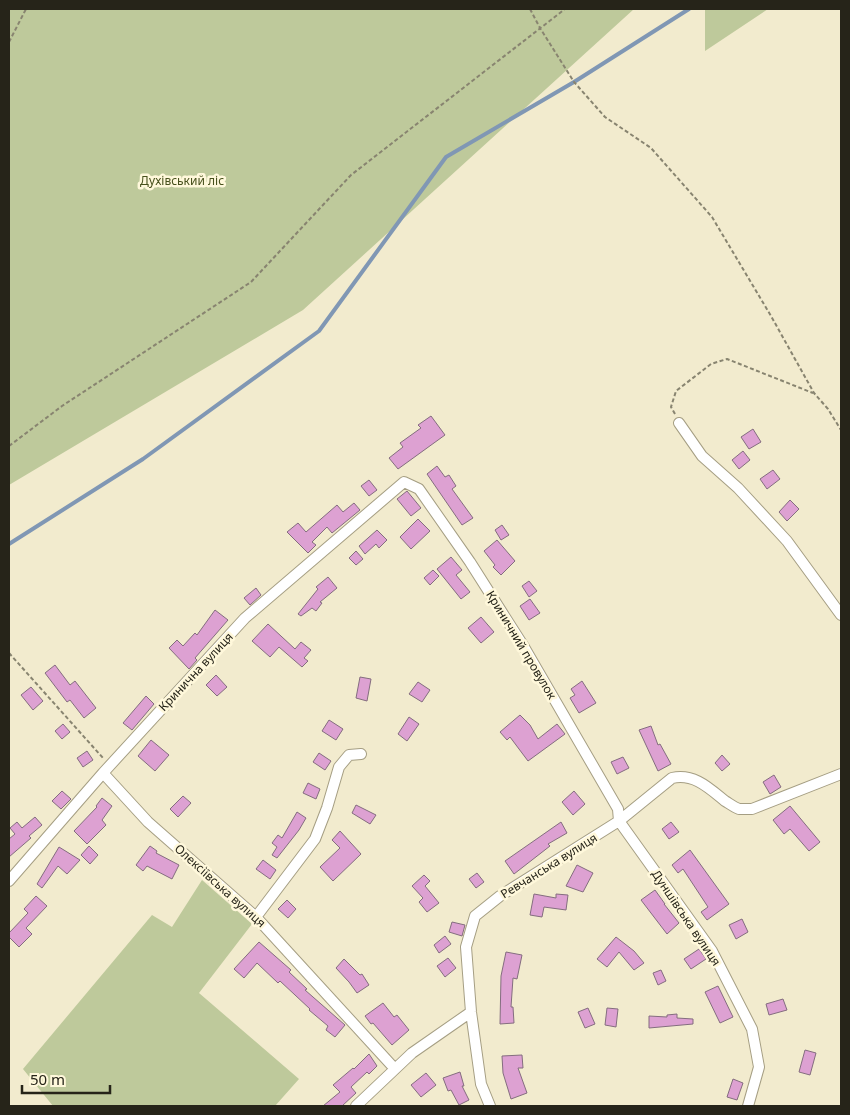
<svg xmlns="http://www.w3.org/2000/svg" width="850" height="1115" font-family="'Noto Sans',sans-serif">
  <rect width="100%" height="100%" fill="#f2ebce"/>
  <!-- green -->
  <path fill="#bec99b" d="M9 9H634L303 310 9 485Z
    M705 9H768L705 51Z
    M202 880 252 924 199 993 299 1079 275 1106H53L23 1069 152 915 172 927Z"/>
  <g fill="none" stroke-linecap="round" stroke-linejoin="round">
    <!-- stream -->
    <path stroke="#8097b4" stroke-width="4" d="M9 544 143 459 319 331 446 157 574 82 689 9"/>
  </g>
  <!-- building -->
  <path fill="#dda1d2" stroke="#846d7f" d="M431 416 445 435 398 469 389 458 403 447 400 443 421 428 418 425Z
    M753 429 761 442 749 449 741 437Z
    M743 451 750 460 739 469 732 460Z
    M437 466 445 477 449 475 456 486 452 489 473 518 462 525 427 474Z
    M773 470 780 479 767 489 760 479Z
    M369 480 377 490 369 496 361 486Z
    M407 491 421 508 411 516 397 499Z
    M790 500 799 509 787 521 779 512Z
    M354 503 360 510 332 533 327 527 312 542 316 545 308 553 287 532 298 523 306 532 337 505 343 512Z
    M418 519 430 531 411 549 400 537Z
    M502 525 509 535 501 540 495 530Z
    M377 530 387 540 379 548 376 544 365 554 359 546Z
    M497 540 515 561 501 575 493 567 495 565 484 551Z
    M356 551 363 559 356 565 349 558Z
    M451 557 462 570 456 575 470 592 461 599 437 569Z
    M433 570 439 576 430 585 424 578Z
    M328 577 337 588 320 602 322 603 316 611 312 608 301 616 298 614 318 589 316 587Z
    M529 581 537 591 529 597 522 586Z
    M256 588 261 595 250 605 244 598Z
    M530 599 540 613 529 620 520 606Z
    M215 610 228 620 195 658 197 660 189 669 169 648 177 640 183 646 195 633 197 635Z
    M481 617 494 632 481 643 468 628Z
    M268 624 295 649 301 642 311 650 304 658 308 661 302 667 279 647 270 657 252 641Z
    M55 665 70 685 75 681 96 708 84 718 70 700 67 702 45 673Z
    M216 675 227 687 217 696 206 685Z
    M360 677 371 679 367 701 356 698Z
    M582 681 596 703 579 713 570 698 575 695 571 689Z
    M418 682 430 690 422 702 409 694Z
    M31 687 43 701 33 710 21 695Z
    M146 696 154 704 132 730 123 723Z
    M520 715 530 725 538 739 557 724 565 734 528 761 510 737 507 740 500 732Z
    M409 717 419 724 407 741 398 734Z
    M329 720 343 729 336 740 322 731Z
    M63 724 70 732 62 739 55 731Z
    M651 726 658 745 660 744 671 764 658 771 639 730Z
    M151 740 169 755 155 771 138 756Z
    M87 751 93 760 83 767 77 758Z
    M319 753 331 761 325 770 313 762Z
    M722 755 730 764 722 771 715 763Z
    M623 757 629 768 617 774 611 762Z
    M774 775 781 787 770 794 763 782Z
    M308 783 320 789 316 799 303 793Z
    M62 791 71 799 61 809 52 801Z
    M574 791 585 804 573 815 562 802Z
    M183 796 191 803 178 817 170 809Z
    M102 798 112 806 102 820 106 825 87 844 74 831 97 807 96 806Z
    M356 805 376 815 370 824 352 813Z
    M790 806 820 842 809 851 790 829 784 834 773 820Z
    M297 812 306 818 299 830 277 858 272 855 277 847 272 843 278 835 282 838Z
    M35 817 42 825 29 836 31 838 9 857V839L15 834 10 828 17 822 22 828Z
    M561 822 567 833 548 844 550 846 514 874 505 861Z
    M671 822 679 832 669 839 662 829Z
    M340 831 361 854 333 881 320 867 340 848 332 840Z
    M89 846 98 855 90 864 81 855Z
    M150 846 157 851 156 853 179 865 172 879 147 866 143 871 136 865Z
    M59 847 80 860 67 874 58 866 42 888 37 884Z
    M690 850 729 904 707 920 701 912 708 907 683 869 678 873 672 865Z
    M263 860 276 870 270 879 256 869Z
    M577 865 593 873 583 892 566 886Z
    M477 873 484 882 476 888 469 879Z
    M424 875 430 881 425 886 439 903 427 912 419 902 423 898 412 886Z
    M655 890 665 904H664L679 923 667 934 641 900Z
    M534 894 556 898V894L568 895 566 910 544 907 542 917 530 915Z
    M36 896 47 906 26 928 32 934 19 947 9 937V933L28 913 24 909Z
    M287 900 296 909 288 918 278 909Z
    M742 919 748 932 736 939 729 925Z
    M452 922 465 925 462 936 449 932Z
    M445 936 451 944 439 953 434 945Z
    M616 937 634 951 644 963 634 970 619 952 607 967 597 959Z
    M259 942 291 970 289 972 307 989 305 990 345 1025 335 1037 326 1030 328 1026 309 1010 310 1009 280 981 278 983 257 963 244 978 234 969Z
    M699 949 706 959 691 969 684 959Z
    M506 952 522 955 517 979 513 978 511 1007H513L514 1023 500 1024 501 976Z
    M448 958 456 968 445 977 437 966Z
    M344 959 360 975 362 974 369 985 357 993 349 982 336 968Z
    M661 970 666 981 658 985 653 973Z
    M718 986 733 1017 720 1023 705 992Z
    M783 999 787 1010 769 1015 766 1004Z
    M383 1003 394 1017 397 1015 409 1030 392 1045 373 1023 371 1024 365 1016Z
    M588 1008 595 1024 585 1028 578 1012Z
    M607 1008 618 1009 616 1027 605 1025Z
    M677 1014V1018L693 1019V1024L649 1028V1016L667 1017V1015Z
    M805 1050 816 1053 810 1075 799 1072Z
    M369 1054 377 1066 369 1074 367 1072 351 1087 356 1093 342 1106H323L340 1092 333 1085 353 1068 354 1069Z
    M522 1055 523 1068H518L527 1093 511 1099 503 1073 502 1056Z
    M460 1072 464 1086H462L469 1100 459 1105 451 1090 448 1091 443 1078Z
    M426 1073 436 1085 421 1097 411 1085Z
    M733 1079 743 1083 737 1100 727 1097Z"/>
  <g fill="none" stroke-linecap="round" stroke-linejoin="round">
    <!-- minor casing -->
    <g stroke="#a59e83" stroke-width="12">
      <path id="minor" d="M679 423 702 456 738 488 787 541 841 615
        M103 773 148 822 256 917 395 1069
        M9 881 103 773 245 618 404 482 419 489 470 562 524 647 618 809 619 821 712 951 752 1029 759 1067 748 1106
        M256 917 315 839 327 808 339 767 349 755 361 754
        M356 1106 412 1053 471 1012
        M490 1106 481 1084 471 1012 466 947 475 916 500 896 619 821 672 778C694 773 709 788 725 801 730 804 734 807 739 809 743 809 748 809 752 809L841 774"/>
    </g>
    <!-- path -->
    <path stroke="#888470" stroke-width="2" stroke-dasharray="4 2.5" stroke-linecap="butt" d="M530 9 540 28 574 82 605 117 651 148 712 217 771 316 814 393 828 409 841 430
      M9 42 26 9
      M675 414 671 407 676 391 711 364 727 359 813 393
      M9 446 62 406 251 282 351 175 565 9
      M9 653 103 758"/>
    <!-- minor -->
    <use href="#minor" stroke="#fff" stroke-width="10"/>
  </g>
  <g text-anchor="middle" stroke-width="5" stroke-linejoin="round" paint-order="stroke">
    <!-- park labels -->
    <g font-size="12" fill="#47501c" stroke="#fff8db">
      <text x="182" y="185">Духівський ліс</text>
    </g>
    <!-- street labels -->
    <g font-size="12" fill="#262419" stroke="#fff8db">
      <text transform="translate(521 645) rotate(59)" y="4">Криничний провулок</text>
      <text transform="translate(196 672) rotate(-47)" y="4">Кринична вулиця</text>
      <text transform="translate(549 866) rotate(-32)" y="4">Ревчанська вулиця</text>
      <text transform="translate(220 886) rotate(42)" y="4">Олексіївська вулиця</text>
      <text transform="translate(686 918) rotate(56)" y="4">Дуншівська вулиця</text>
    </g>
  </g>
  <!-- border -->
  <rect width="850" height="1115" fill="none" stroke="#262419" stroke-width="20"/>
  <!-- scale -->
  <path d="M22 1085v8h88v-8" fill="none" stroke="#262419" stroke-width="2.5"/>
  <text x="30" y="1085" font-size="15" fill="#262419" stroke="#fff8db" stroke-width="4" paint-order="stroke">50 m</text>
</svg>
